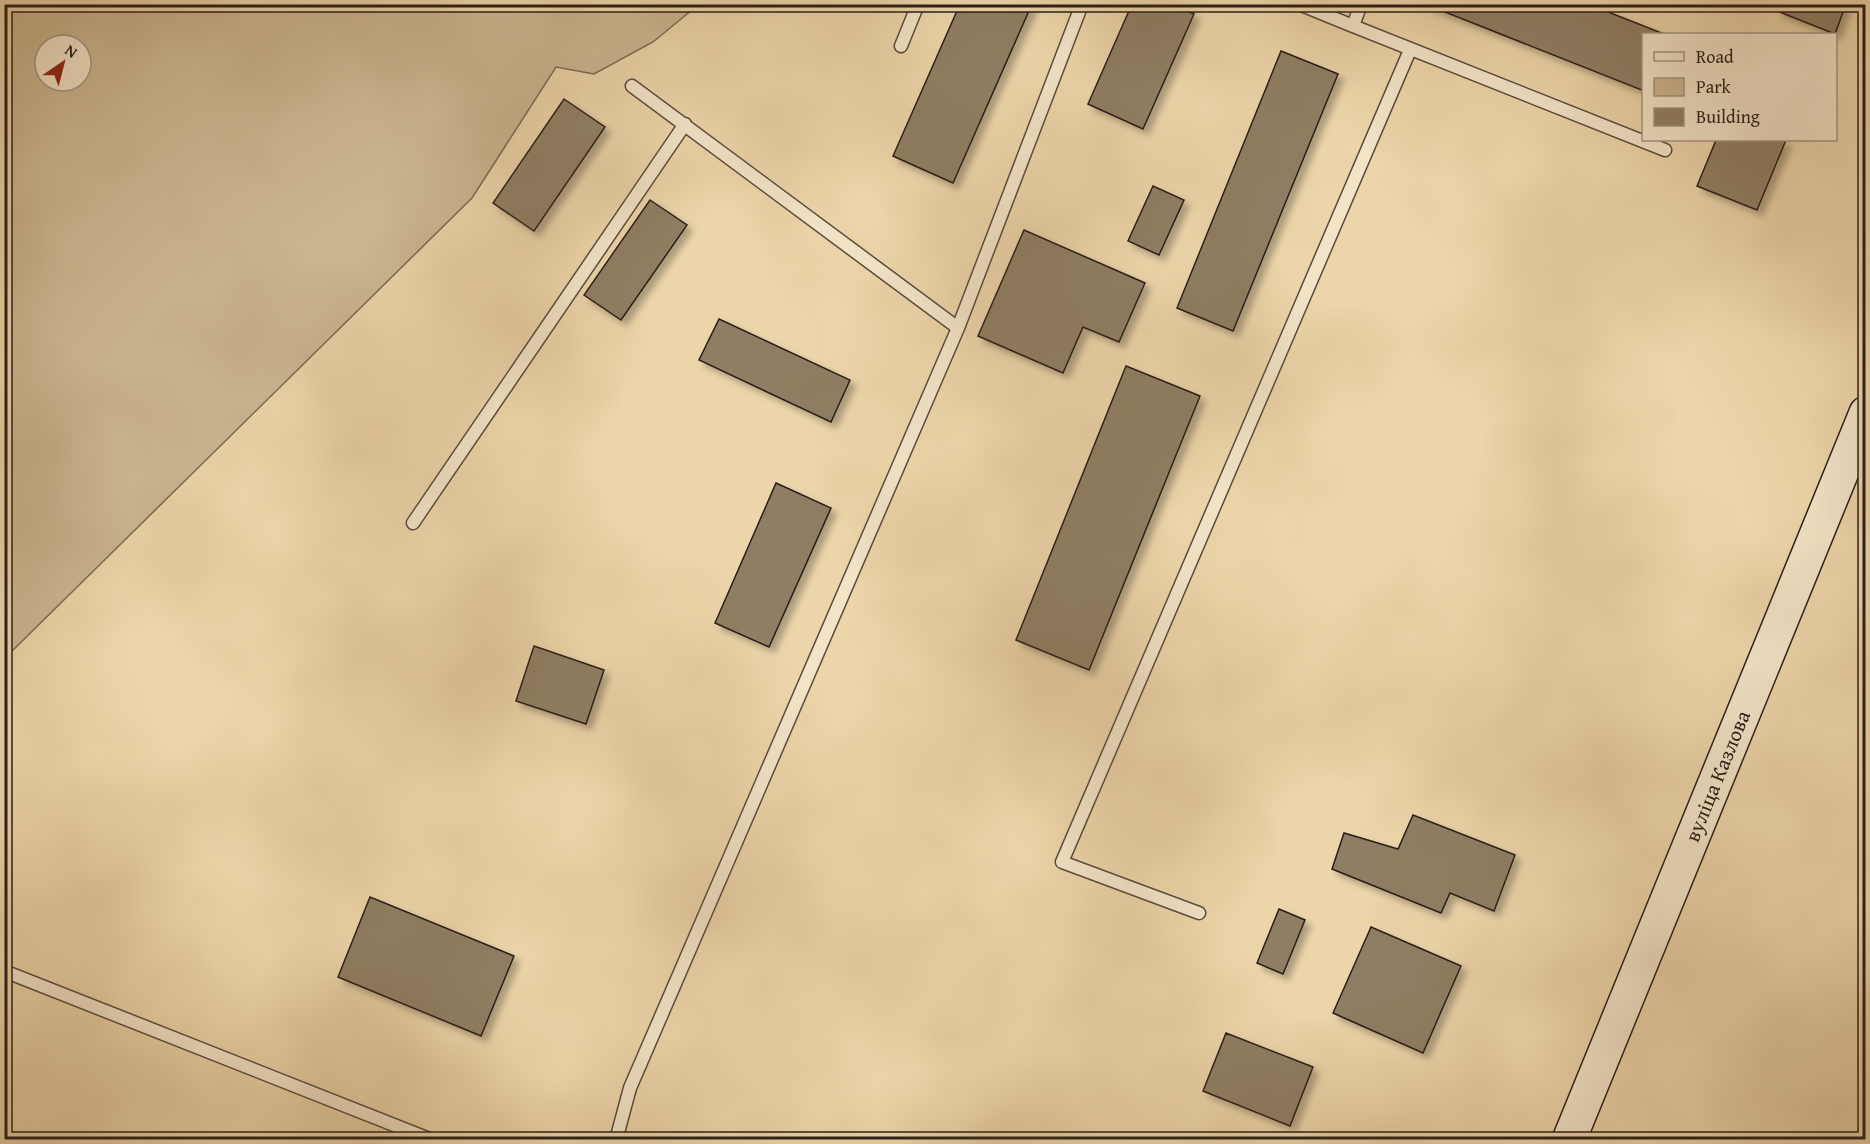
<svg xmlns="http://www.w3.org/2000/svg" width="1870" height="1144" font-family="'Gentium Book Plus',serif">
  <defs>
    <filter id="shadow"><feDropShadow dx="5.5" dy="5.5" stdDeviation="3" flood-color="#0004"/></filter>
  </defs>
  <rect width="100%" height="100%" fill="#ecd5aa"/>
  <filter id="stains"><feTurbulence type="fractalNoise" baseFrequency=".00333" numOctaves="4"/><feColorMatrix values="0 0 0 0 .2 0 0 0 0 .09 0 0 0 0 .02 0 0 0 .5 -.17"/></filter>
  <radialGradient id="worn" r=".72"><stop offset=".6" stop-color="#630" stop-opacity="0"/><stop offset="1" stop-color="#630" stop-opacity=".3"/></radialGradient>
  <!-- green -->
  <path fill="#cbb691" stroke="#7a6a54" stroke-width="1.5" fill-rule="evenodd" d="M5 4H698V5L653 42 594 74 556 67 472 198 5 658ZM45 45H81V81H45Z"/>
  <!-- building -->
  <path fill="#8f7e64" stroke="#2a1f18" stroke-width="1.5" filter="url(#shadow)" d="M960 4H1032L953 183 893 156Z
    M1132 4H1171L1194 14 1143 129 1088 104Z
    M1425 4H1588L1664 34H1644V91Z
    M1780 4H1846L1835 34 1777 11Z
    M1281 51 1338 74 1233 331 1177 308Z
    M564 99 605 127 534 231 493 203Z
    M1716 140H1786L1757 210 1697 186Z
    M1153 186 1184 200 1159 255 1128 241Z
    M650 200 687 225 621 320 584 295Z
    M1024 230 1145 283 1119 342 1083 327 1063 373 978 336Z
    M719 319 850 380 831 422 699 360Z
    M1126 366 1200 396 1089 670 1016 640Z
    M776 483 831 508 769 647 715 623Z
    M534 646 604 670 586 724 516 701Z
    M1413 815 1515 855 1494 911 1450 893 1441 913 1332 869 1344 833 1398 849Z
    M370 897 514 956 481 1036 338 977Z
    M1279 909 1305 920 1283 974 1257 963Z
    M1371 927 1461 966 1423 1053 1333 1013Z
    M1226 1033 1313 1067 1290 1126 1203 1091Z"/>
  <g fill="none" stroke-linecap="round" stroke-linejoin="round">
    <!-- lane casing -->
    <g stroke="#5a4c3c" stroke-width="15">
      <path id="lane" d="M1299 4 1353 26 1361 4
        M1353 26 1665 150
        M901 46 918 4
        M632 86 958 328
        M413 523 685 124
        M1199 913 1062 862 1410 50
        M4 971 432 1140
        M616 1140 630 1088 958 328 1082 4"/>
    </g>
    <!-- secondary casing -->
    <g stroke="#2a1f18" stroke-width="36">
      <g id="secondary">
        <path id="s1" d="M1569 1140 1866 413"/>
      </g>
    </g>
    <!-- lane -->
    <use href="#lane" stroke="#f3e4c8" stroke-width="12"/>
    <!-- secondary -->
    <use href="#secondary" stroke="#f3e4c8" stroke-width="33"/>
  </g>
  <g text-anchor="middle" stroke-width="4.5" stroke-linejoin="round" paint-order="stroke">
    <!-- street labels -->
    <g font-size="21" fill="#2a1f18" stroke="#f3e4c8">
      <text dy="7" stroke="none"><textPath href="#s1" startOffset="393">вуліца Казлова</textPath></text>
    </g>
  </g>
  <!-- margin -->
  <rect width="1870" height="1144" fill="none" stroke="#ecd5aa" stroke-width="24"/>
  <rect x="6" y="6" width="1858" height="1132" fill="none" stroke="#2a1f18" stroke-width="3"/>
  <rect x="12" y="12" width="1846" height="1120" fill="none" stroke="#2a1f18" stroke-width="1.5"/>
  <!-- legend -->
  <rect x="1642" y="33" width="195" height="108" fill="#f3e4c8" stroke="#a39582" stroke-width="1.5"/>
  <rect x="1654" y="52" width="30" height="9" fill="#f3e4c8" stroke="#a39582" stroke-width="1.5"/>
  <text x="1696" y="63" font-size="18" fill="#2a1f18">Road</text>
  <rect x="1654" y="78" width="30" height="18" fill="#cbb691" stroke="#a39582" stroke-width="1.5"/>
  <text x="1696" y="93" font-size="18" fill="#2a1f18">Park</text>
  <rect x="1654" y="108" width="30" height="18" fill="#8f7e64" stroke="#a39582" stroke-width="1.5"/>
  <text x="1696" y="123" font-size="18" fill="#2a1f18">Building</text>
  <!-- north arrow -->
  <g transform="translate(63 63) rotate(35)"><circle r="28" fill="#f3e4c8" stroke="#a39582" stroke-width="1.5"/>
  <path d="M0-4.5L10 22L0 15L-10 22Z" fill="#8f2418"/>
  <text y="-9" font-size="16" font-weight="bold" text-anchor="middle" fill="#2a1f18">N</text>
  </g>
  <rect width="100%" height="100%" filter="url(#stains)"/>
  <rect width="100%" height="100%" fill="url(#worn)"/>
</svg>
